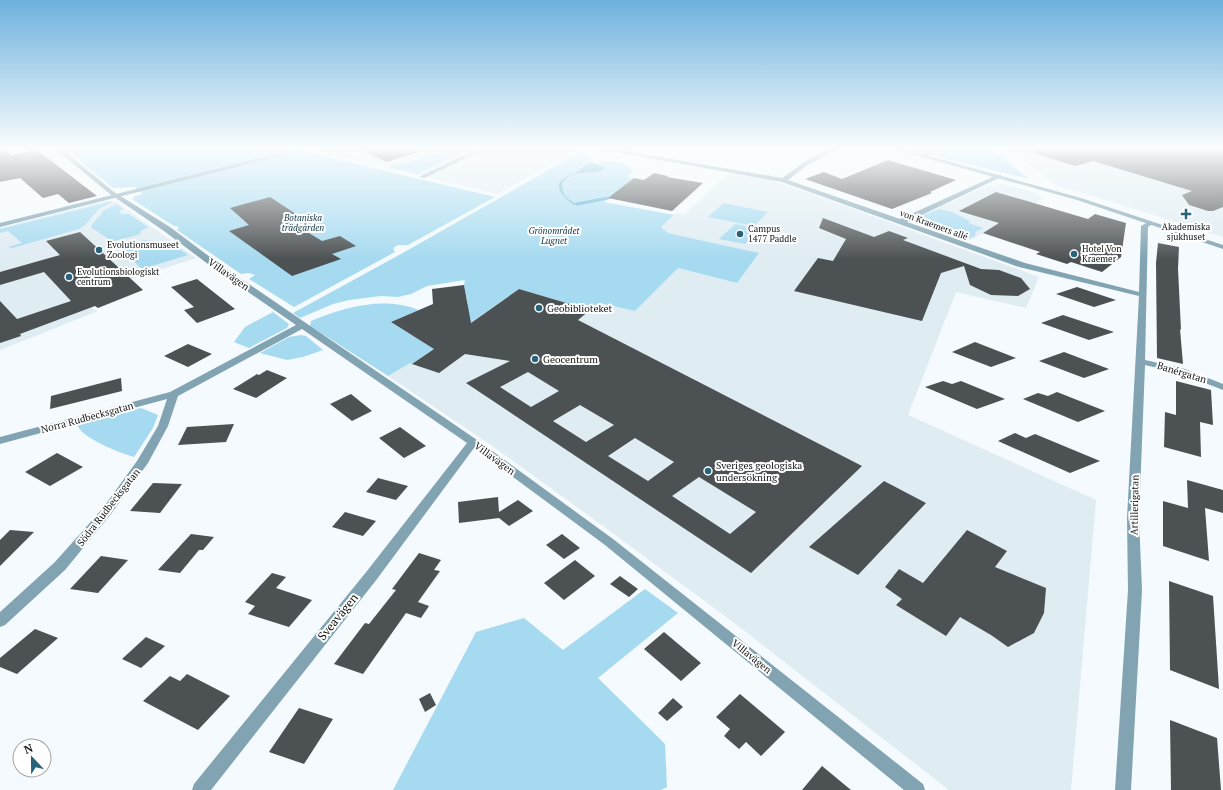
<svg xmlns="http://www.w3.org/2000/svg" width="1223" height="790" font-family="'PT Serif',serif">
  <rect width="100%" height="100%" fill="#f4fafd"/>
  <!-- built -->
  <path fill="#dfecf2" d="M310 149H575L567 156 497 194Z
    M1008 149H1223V237L1084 193 1057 186Z
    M729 173 772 181 795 188 1039 277 1026 308 956 292 908 415 1096 500 1071 790H949L737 625 603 526 491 445 388 376 410 363 412 364 519 289 590 310 599 303 635 311 678 268 737 283 759 253 668 233 661 227 676 213 684 215Z
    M1003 184 1039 194 1036 195 1044 198 971 240 913 219 987 186Z
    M106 201H115L196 258 79 296 92 308 98 311 0 350V228Z"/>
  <!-- green -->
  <path fill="#a6daf0" d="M66 149H294L495 197 408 245H398L393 248 395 252 294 307 249 279 255 275 249 273 241 274 177 230 179 227 174 226 132 199 135 196 142 194 135 187 113 188Z
    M453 149H470L417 174 389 167Z
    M909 149H991L1029 179 914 151Z
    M582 151 594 162 593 163 600 165 598 161C609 160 622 161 631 168L632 172 627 177 634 178 604 202 674 215 661 227 668 233 759 253 737 283 678 268 635 311 599 303 590 310 519 289 412 364 410 363 388 376 310 326 311 321C345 307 384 296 419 310L391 322 415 337 442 307 468 304 464 285 465 280 427 286 411 294 398 297 381 296 349 300 333 304 300 318 293 313 401 254Z
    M109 202H113L99 209 85 225 79 229 12 248 8 247 22 243 8 231 0 233V229Z
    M724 203 768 212 754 226 708 217Z
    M117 204 123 209 119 211 121 214H129L148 227 141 231 140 234 137 235 115 241H112L92 228 91 226 104 210Z
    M939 209 952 212 970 221 968 223 983 228 975 232 976 235 969 239 955 234 959 232 954 230 949 233 913 219Z
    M735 224 760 229 745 244 719 239Z
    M145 240 149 241H168L188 255 142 269 121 249 125 245Z
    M273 312 289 324 287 328 249 348 234 342 245 327Z
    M301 335 306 336 323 350 303 357 287 360 260 353 289 337Z
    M141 408 158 415 153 428 134 457C121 453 80 438 77 424Z
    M645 589 678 613 598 678 665 744 667 787 661 790H393L476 632 524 618 563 650Z"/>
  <!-- water -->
  <path fill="#56accc" d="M593 163 604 167V169C591 177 576 166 562 183 562 195 566 199 577 204L574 205C571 202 567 200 564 196 551 182 566 177 577 172 584 167 583 164 593 163Z"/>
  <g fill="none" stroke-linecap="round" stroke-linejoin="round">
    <!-- stream -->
    <path stroke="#56accc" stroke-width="3" d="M577 204 608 198"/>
  </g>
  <!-- building -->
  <path fill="#4c5153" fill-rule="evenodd" d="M0 149H4L11 155 37 150 97 196 69 203 58 194 43 198 20 178 0 182Z
    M360 149H416V153L386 162Z
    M1033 149H1223V207L1213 211H1208L1189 205 1182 195 1192 191 1093 161 1075 166 1033 153Z
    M888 160 956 180 930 192 932 193 892 209 805 179 824 172 842 179Z
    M654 173 668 176 667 177 703 183 672 211 608 198 634 178 644 180Z
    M996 192 1088 219 1095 214 1126 223 1121 257 1102 272 1071 262 1067 264 1036 254 1040 252 983 233 999 223 959 211Z
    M270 197 299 216 286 219 322 241 340 236 356 246 332 254 341 259 292 276 229 231 249 225 230 208Z
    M823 218 874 237 889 231 908 238 903 240 981 269 999 270 1021 278 1030 289 1018 296 991 295 970 285 964 266 941 273 922 321 794 291 818 258 833 261 846 239 819 228Z
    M80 232 143 290 98 308 95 306 20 334 21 336 0 343V301L17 319 71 301 44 272 0 285V272L60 255 46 241Z
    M1158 243 1179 247 1178 269 1181 330 1180 329 1183 364 1157 358 1156 263Z
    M197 279 235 309 197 323 184 310 194 307 171 287Z
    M464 285 471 323 519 289 590 310 578 320 862 466 751 573 466 383 510 361 465 354 439 373 412 364 434 349 391 322 433 304 432 289ZM528 372 559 391 531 407 500 387ZM580 405 614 425 586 442 553 421ZM635 438 674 462 648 481 608 456ZM699 477 756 512 730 534 672 496Z
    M1077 287 1116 300 1094 307 1056 294Z
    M1063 315 1114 332 1089 340 1041 323Z
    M975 342 1016 358 991 367 952 352Z
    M188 344 212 354 188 367 164 356Z
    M1064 352 1109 369 1084 378 1039 361Z
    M267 370 287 378 256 398 233 389 257 374 259 375Z
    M121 378 122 391 50 409 51 396Z
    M943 381 952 384 961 381 1005 399 977 409 925 387Z
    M1176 381 1211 390 1213 425 1200 422 1201 457 1164 447 1165 412 1176 415Z
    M1057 392 1105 411 1078 422 1023 399 1038 393 1048 396Z
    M351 394 372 411 352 421 330 404Z
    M234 424 226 442 178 445 187 427Z
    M400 427 426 446 404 458 379 438Z
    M1015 433 1026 438 1035 434 1100 461 1070 473 998 441Z
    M57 453 83 467 50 486 25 472Z
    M378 478 408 486 396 500 366 492Z
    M1187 480 1223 490V513L1205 508 1209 561 1163 546V501L1188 508Z
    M884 481 926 503 858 575 809 547Z
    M153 483 182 484 160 513 130 511Z
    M498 497 499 512 518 500 533 511 509 526 499 518 459 523 458 502Z
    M345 512 376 521 363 536 332 527Z
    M10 530 34 532 0 566V540Z
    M967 530 1007 551 995 567 1046 588 1044 613 1034 633 1008 647 991 635 960 617 946 636 896 605 902 599 885 587 899 569 923 583Z
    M191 534 214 537 203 550H199L180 573 158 570Z
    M562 534 580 548 564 559 546 545Z
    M419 553 441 560 434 570 440 571 418 602 429 606 421 618 406 613 363 674 334 664 365 623 369 624 396 590 392 589Z
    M101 556 128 560 98 593 70 589Z
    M575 560 595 576 564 600 544 583Z
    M272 573 286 577 276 588 312 600 289 627 248 614 255 606 245 602Z
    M620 576 638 589 629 597 610 584Z
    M1169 581 1213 596 1219 689 1170 670Z
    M35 629 58 638 17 674 0 667V658Z
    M664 632 701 663 681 681 644 649Z
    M146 637 165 646 141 668 122 659Z
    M187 674 230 696 198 730 143 701 170 676 180 681Z
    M430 693 436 705 425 712 419 699Z
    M740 694 785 732 761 756 746 742 739 749 724 736 730 729 716 717Z
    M673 698 683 707 667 721 658 713Z
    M299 708 333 719 304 764 269 752Z
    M1170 720 1217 738 1221 790H1171Z
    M822 766 851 790H802Z"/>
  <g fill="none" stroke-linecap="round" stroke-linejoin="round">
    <!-- pedestrian -->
    <path fill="#81a3b2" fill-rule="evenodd" d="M477 149H485L424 178 419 177Z"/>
    <!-- minor -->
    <path fill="#81a3b2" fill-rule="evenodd" d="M55 149H62L114 192 170 227 218 263 477 440 613 539 923 784 925 790H904L605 545 474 448 377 579 211 790H192L194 784 367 571 467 443 302 329 178 396 168 426 148 463 111 514 65 570 5 625 0 627V612L55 562 103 508 137 461 158 426 167 399 0 444V437L170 392 296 325 212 267 164 231 110 194Z
      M599 149H614L782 178C797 168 819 149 838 149L806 166 788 180 900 219 997 175H1001V177L907 222 1025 263 1139 292 1141 226 1148 222H1152V224L1148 227 1145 360 1185 369 1223 384V390L1179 373 1145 365 1139 518 1142 590 1131 790H1115L1128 590 1127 518 1139 296 1019 267 782 182Z
      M928 149H934V152L925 158H921V156L928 151Z"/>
    <!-- tertiary -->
    <path fill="#81a3b2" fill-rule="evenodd" d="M296 149H307L0 227V223Z
      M893 149H904L1081 198 1223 245V249L1077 200Z"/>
  </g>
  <!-- sky -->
  <linearGradient id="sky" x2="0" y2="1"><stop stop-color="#6db1dd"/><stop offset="0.57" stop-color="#fafdfe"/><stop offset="1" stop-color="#fafdfe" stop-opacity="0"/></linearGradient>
  <rect width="1223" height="260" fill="url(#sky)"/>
  <!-- markers -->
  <g fill="#27647b" stroke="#fff" stroke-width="1.5">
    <path d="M1184 208h4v4h4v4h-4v4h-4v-4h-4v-4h4z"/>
    <circle cx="740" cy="234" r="4"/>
    <circle cx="99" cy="250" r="4"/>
    <circle cx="1074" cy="254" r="4"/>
    <circle cx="69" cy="277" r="4"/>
    <circle cx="539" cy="308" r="4"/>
    <circle cx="535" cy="359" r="4"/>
    <circle cx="708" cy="471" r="4"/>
  </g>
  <g text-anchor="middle" stroke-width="4" stroke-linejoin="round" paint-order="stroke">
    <!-- far-park labels -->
    <g font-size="9" font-style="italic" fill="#0d3543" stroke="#fff">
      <text x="303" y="221">Botaniska<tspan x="303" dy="10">trädgården</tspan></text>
      <text x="554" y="234">Grönområdet<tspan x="554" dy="10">Lugnet</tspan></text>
    </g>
    <!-- far-street labels -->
    <g font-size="9" fill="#131516" stroke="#fff">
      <text transform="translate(934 225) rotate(20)" y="3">von Kraemers allé</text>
    </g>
    <!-- far-poi labels -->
    <g font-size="9" fill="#131516" stroke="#fff" text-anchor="start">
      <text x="1186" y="230" text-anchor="middle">Akademiska<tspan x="1186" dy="10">sjukhuset</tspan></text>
      <text x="748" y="232">Campus<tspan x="748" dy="10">1477 Paddle</tspan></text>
      <text x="107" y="248">Evolutionsmuseet<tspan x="107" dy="10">Zoologi</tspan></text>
      <text x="1082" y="252">Hotel Von<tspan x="1082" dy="10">Kraemer</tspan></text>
      <text x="77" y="275">Evolutionsbiologiskt<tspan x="77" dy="10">centrum</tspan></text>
    </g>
    <!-- street labels -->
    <g font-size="10" fill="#131516" stroke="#fff">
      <text transform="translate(229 274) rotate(35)" y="4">Villavägen</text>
      <text transform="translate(1182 372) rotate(17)" y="4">Banérgatan</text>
      <text transform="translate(87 417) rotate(-15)" y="4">Norra Rudbecksgatan</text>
      <text transform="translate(495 458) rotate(36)" y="4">Villavägen</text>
      <text transform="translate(1134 505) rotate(-89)" y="4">Artillerigatan</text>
      <text transform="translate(108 507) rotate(-52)" y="4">Södra Rudbecksgatan</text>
      <text transform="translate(752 656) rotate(39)" y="4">Villavägen</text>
    </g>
    <!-- poi labels -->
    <g font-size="10" fill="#131516" stroke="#fff" text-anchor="start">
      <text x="547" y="312">Geobiblioteket</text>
      <text x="543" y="363">Geocentrum</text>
      <text x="716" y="469">Sveriges geologiska<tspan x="716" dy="12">undersökning</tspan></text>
    </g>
    <!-- near-street labels -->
    <g font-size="12" fill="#131516" stroke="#fff">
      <text transform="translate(338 617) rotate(-51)" y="4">Sveavägen</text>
    </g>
  </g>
  <!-- north arrow -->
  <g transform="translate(32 758) rotate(338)"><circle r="19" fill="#ffffff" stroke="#a1a1a2"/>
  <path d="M0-3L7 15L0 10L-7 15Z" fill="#27647b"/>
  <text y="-6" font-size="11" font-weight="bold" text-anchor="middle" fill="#131516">N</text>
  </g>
</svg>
